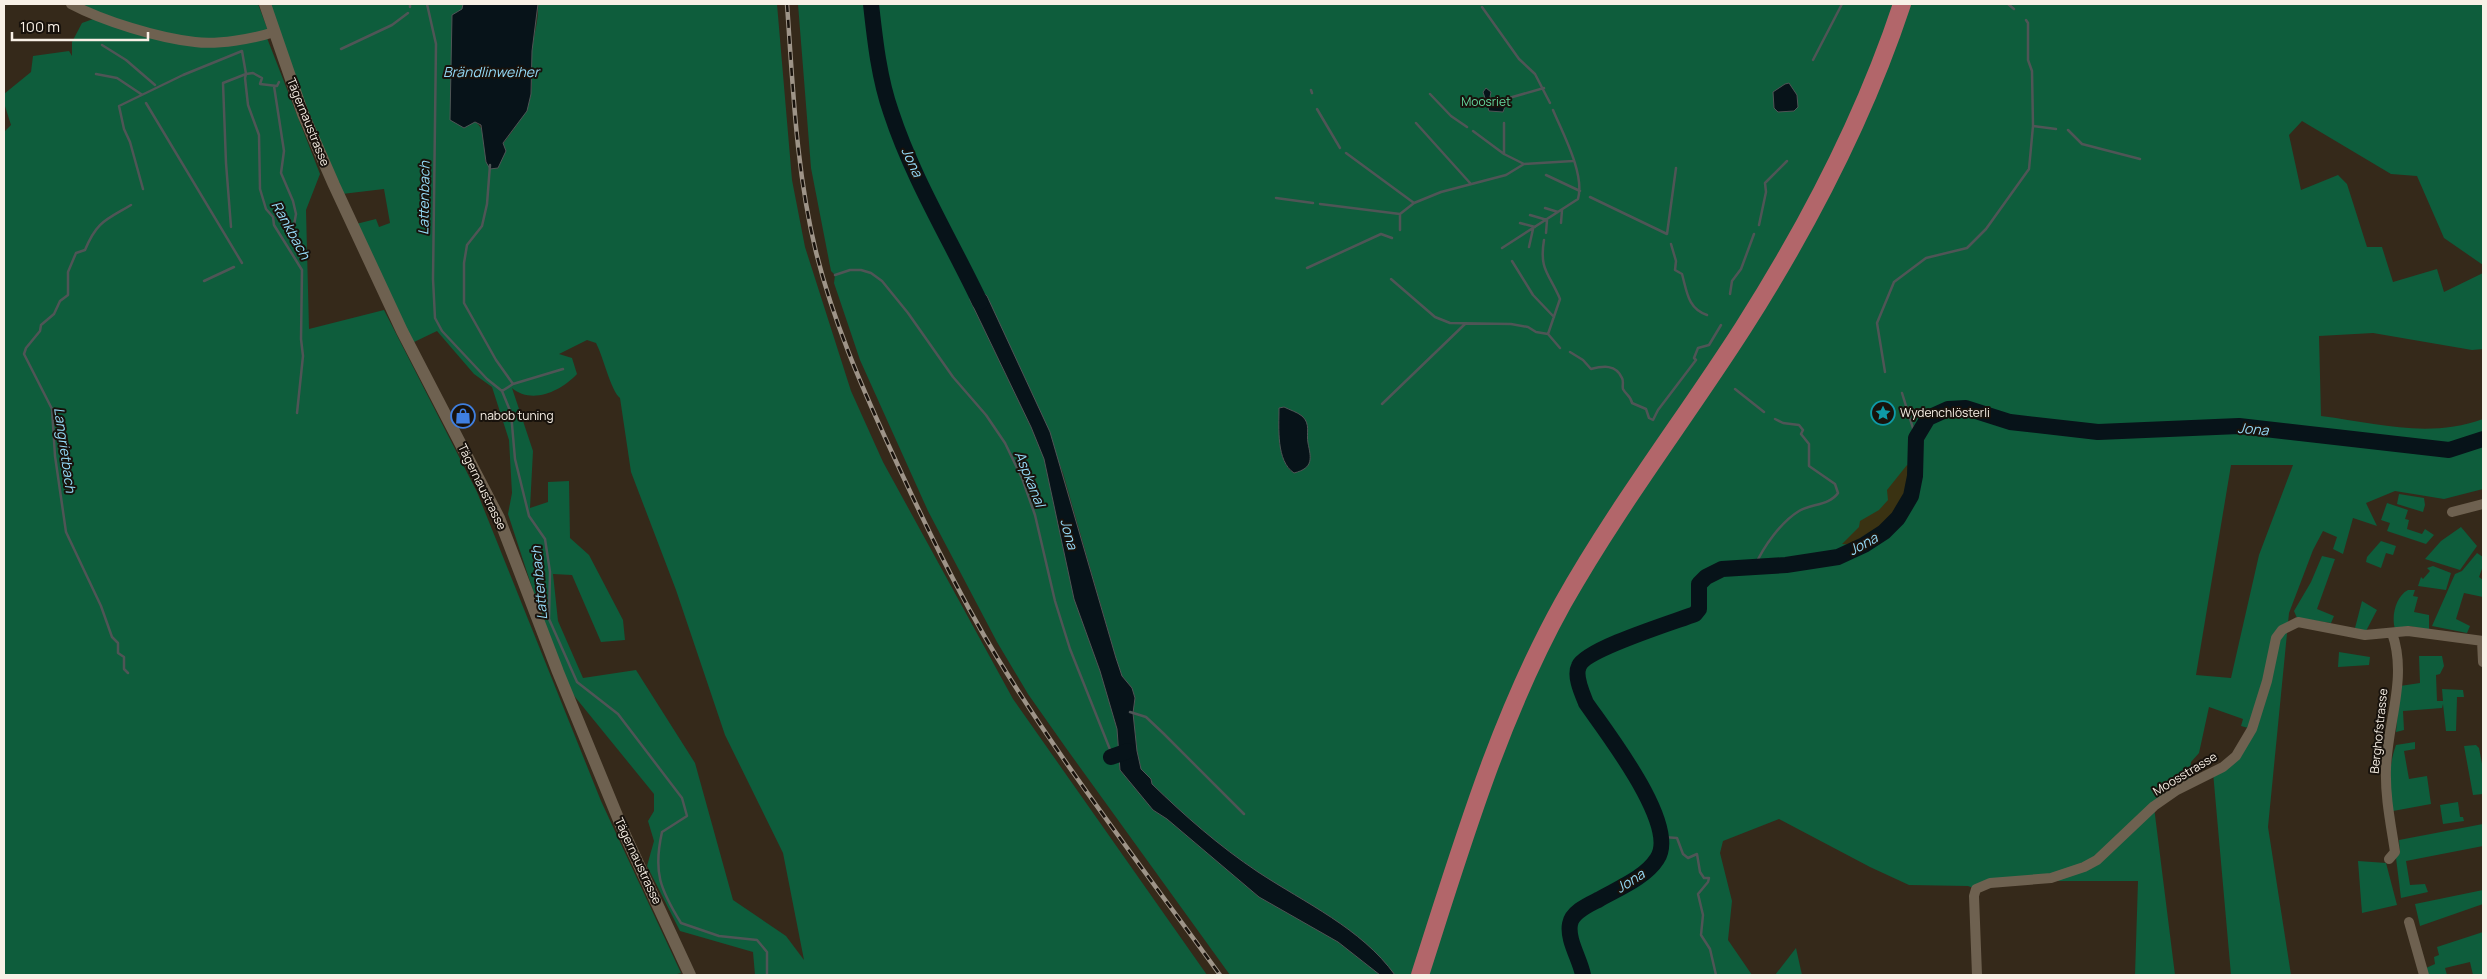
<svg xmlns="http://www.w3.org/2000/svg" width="2487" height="979" font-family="Manrope,sans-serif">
  <rect width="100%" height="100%" fill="#35291a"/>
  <!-- green -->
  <path fill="#0e5d3c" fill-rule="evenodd" d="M71 4H258L269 33 210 47 267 38 320 174 306 210 309 329 384 310 477 492 601 801 681 973 673 975H4V132L11 125 4 103V94L31 72 33 56 69 51 72 56V42L82 23 96 18Z
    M270 4H463L475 122C487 129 485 149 486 162 501 148 529 113 531 93 533 78 530 64 532 50 534 34 539 19 538 4H777L792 180 805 247 851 391 883 462 1013 699 1207 975H755L753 952 680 931 647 866 654 841 648 821 654 811V794L571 692 539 609 508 514 512 493 509 440 492 387 474 374 437 331 412 343 356 224 376 219 379 227 390 223 384 189 342 194 308 117ZM587 340 596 343C603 356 611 391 620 398L631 472 676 590 725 735 783 853 804 960 786 936 733 900 695 763 636 670 583 678 558 621 553 574 572 575 601 642 625 640 623 620 589 555 570 538 569 481 548 482V502L530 508 533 451 512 388C532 405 561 391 577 374L572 358 559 354Z
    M798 4H2483V265L2444 238 2417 176 2391 174 2302 121 2289 135 2301 190 2338 175 2347 184 2367 247H2382L2393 282 2437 269 2444 292 2483 273V349L2472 350 2373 333 2319 336 2321 416C2377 423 2428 439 2483 419V489L2444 499 2395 491 2366 503 2377 526 2353 518 2343 554 2333 549 2337 537 2323 531 2313 550 2289 613 2268 827 2291 975H2231L2213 772 2223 767 2252 729 2241 726 2243 719 2209 707 2199 753 2191 762 2188 783 2154 807 2175 975H2135L2138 881H2029L1976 889 1968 886 1909 885 1870 867 1779 819 1723 841 1720 853 1732 901 1728 940 1752 975H1395C1361 928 1305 903 1258 872 1219 846 1185 816 1152 784L1151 779 1141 769 1137 751 1133 713 1135 698 1132 688 1122 676 1116 658 1063 473 1031 391 1021 370 970 300 1031 427 1044 459 1074 599 1100 671 1117 729 1120 770 1153 810 1167 819 1259 897 1338 942 1380 975H1230L1066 748 1028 694 997 642 928 511 860 360 834 283 835 275 831 271 811 168ZM2231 465H2293L2259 555 2231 678 2196 675Z
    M2399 494 2424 498 2425 505 2423 512 2397 504Z
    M2387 503 2408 510 2405 519 2409 520 2407 529 2422 534 2425 529 2434 535 2426 544 2387 531 2390 523 2381 520Z
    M2461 527 2477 546 2460 570 2425 559 2441 541Z
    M2381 541 2396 546 2393 555 2386 553 2381 568 2366 562 2367 557Z
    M2477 553 2483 557V566L2479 577 2483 580V597L2464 593 2456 619 2470 626 2467 633 2432 626 2455 574 2462 571Z
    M2322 556 2335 559 2317 609 2334 616 2331 623 2297 618 2294 611 2311 582Z
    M2433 566 2451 573 2446 590 2418 586 2421 577 2423 579 2430 571 2427 568Z
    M2408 590H2415L2413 596 2418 597 2414 612 2429 615V630L2409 626 2395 629C2391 616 2396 596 2408 590Z
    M2362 601 2377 610 2366 631 2355 628Z
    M2339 652 2370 657 2369 665 2338 667Z
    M2419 656H2442L2444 666 2440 674 2436 675 2437 701H2443L2442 689 2463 690 2464 697H2457L2456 731H2446L2443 704 2442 708 2403 711 2404 730 2396 732 2400 686 2420 683Z
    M2415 742V749L2404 751 2409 779 2427 776 2431 804 2393 811C2389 789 2388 767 2396 745Z
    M2476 745 2479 748 2483 769V794L2473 795 2464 746Z
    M2458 802 2460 817H2463L2464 821 2443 824 2440 805Z
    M2483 824V846L2406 861 2410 885 2425 884 2428 892 2401 898 2396 858 2400 853 2399 840Z
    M2358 861 2386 863 2397 905 2362 913Z
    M2483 890V904L2420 926 2415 904Z
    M2483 932V975H2473L2470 962 2445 968 2447 975H2428L2426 968 2435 964 2434 957 2439 955 2437 947Z
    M1796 948 1802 975H1775Z"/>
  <!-- sand -->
  <path fill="#3a3212" d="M1907 465 1912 469C1913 484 1904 497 1897 509 1893 514 1893 521 1890 527 1880 545 1859 546 1842 544L1859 527 1860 521 1879 510 1888 500 1887 490Z"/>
  <!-- water -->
  <path fill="#071319" stroke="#4f5556" d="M463 4H538L532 51 531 94 527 111 503 143 506 151 498 168 490 169 486 162 481 125 475 122 464 128 450 120 452 15 462 9Z
    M1789 83 1797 95 1798 107 1794 111 1778 112 1774 108 1773 92 1785 84Z
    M1486 88 1491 92 1490 97 1494 102 1504 101 1506 104 1503 112 1489 111 1483 92Z
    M971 283 987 296 1050 432 1116 658 1122 676 1132 688 1135 698 1133 713 1137 751 1141 769 1151 779 1152 784C1185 816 1219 846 1258 872 1305 903 1361 928 1395 975H1380L1338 942 1259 897 1167 819 1153 810 1120 770 1117 729 1100 671 1074 599 1044 459 1031 427 970 300Z
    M1284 407C1290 410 1297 412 1302 416 1311 424 1306 433 1308 443 1311 458 1314 468 1294 473 1276 461 1279 428 1279 408Z"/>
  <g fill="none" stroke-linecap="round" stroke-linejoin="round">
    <!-- stream -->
    <path stroke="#4f5556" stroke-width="2.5" d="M427 4 436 44 433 279 435 318 442 331 487 379 502 391 511 413 515 459 529 516 545 539 550 572 549 619 577 682 618 714 682 798 687 816 662 832C653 872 660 889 681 923L719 936 757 940 767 952V975
      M2008 4 2014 9
      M410 7V4
      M1482 7 1519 59 1535 74 1550 103
      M102 45 126 60 155 85
      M341 49 392 25 408 13
      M1813 60 1842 4
      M96 74 117 78 141 94
      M279 82 277 86 260 84 262 78 253 73 246 74 245 78 248 105 259 135 260 189 266 209 273 217 274 225 302 270 301 339 303 356 297 413
      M274 86 284 151 281 173 293 201 296 214 294 225
      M1311 90 1312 93
      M1430 94 1451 116 1467 127
      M1509 98 1544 88
      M146 103 242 263
      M1317 109 1340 148
      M1416 123 1470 183
      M1504 123V154
      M2033 126 2056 129
      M2068 130 2082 144 2140 159
      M1473 131 1504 154 1524 164
      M1346 153 1414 203
      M490 165 487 204 482 226 467 245 464 263V303L496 360 513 384
      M1546 175 1580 191
      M143 189 130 142 124 129 119 106 183 75 242 51 246 74 223 83 226 163 231 227
      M1590 197 1667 234 1676 168
      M1276 198 1313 203
      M1320 204 1400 214 1414 203 1441 192 1506 175 1524 164 1573 161
      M1545 208 1558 212
      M1400 214V230
      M1530 215 1547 220 1546 233
      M1520 223 1535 227
      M1561 223 1562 210
      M1759 225 1766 192 1765 183 1787 161
      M1544 240C1539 270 1549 273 1560 299L1548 334
      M1671 244 1676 261 1675 270 1682 274C1687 292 1688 309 1707 315
      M1529 247 1533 229
      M1502 248 1578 199C1585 174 1563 134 1553 110
      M1512 261 1533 295 1554 317
      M1307 268 1381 234 1392 238
      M835 275 850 270H861L871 273 882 281 908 313 953 377 986 415 1005 443 1022 478 1035 515 1055 601 1070 649 1115 762
      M1391 279 1435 317 1450 323 1511 324 1528 327 1536 332 1548 334 1560 348
      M204 281 234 267
      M1730 294 1732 281 1741 269 1754 234
      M1570 352 1583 360 1591 369C1603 366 1616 364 1622 378 1624 381 1622 386 1623 389 1626 395 1631 396 1632 403L1646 409 1649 418 1653 420 1658 410 1696 360
      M1696 360 1694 358 1698 348 1709 345 1721 325
      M1885 372 1877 323 1894 282 1926 258 1967 248 1986 229 2029 169 2033 126 2032 71 2028 60V23L2026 20
      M1735 389 1764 412
      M502 391 513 384 563 369
      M1902 393 1916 438
      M1382 404 1465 324
      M1755 566C1763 547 1781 522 1799 511 1811 504 1830 505 1838 493L1835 484 1809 466V444L1801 434 1803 430 1799 425 1783 423 1775 419
      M128 673 124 669V657L118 653V643L112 637 101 606 66 532 55 456 52 409 24 354 26 348 40 331 41 325 54 314 60 301 68 295V272L76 253 85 250C97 221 106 220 131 205
      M1130 712 1146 717 1163 733 1244 814
      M1663 837 1677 838 1683 854 1688 858 1697 854 1700 872 1704 878H1709L1708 882 1698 894 1703 915 1701 935 1710 949 1716 975"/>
    <!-- river -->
    <path stroke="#071319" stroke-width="16" d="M871 4C875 40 879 78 891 112 913 179 950 239 980 302
      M1111 757 1128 751
      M1583 975C1580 959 1567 940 1570 924 1572 912 1588 905 1598 900 1617 889 1645 878 1657 859 1680 826 1606 732 1586 703 1582 693 1574 676 1579 666 1586 649 1674 622 1695 614L1699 609V584L1706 577 1722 569 1786 565 1838 557 1864 545 1884 532 1898 518 1911 496 1915 476 1916 438 1928 418 1948 409 1966 408 2010 422 2098 432 2239 426 2449 450 2483 439"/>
    <!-- minor -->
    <path stroke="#6e6150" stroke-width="10" d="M71 4C103 21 158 38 195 42 217 45 253 39 274 32
      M2452 512 2483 504
      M2482 641 2483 662
      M2389 859 2395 852C2391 825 2385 797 2386 769 2387 724 2408 677 2392 633
      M2409 922 2424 975
      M1977 975 1974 896 1976 889 1990 883 2051 878 2084 867 2097 860 2154 806 2177 790 2223 767 2236 756 2252 729 2267 681 2276 638 2282 630 2298 622 2365 635 2408 631 2483 641"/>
    <!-- tertiary -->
    <path stroke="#6e6150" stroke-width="12" d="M265 4 303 114 334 185 402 331 499 518 558 672 625 835 690 975"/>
    <!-- trunk -->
    <path stroke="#b2666a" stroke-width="18" d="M1420 975C1461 848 1498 720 1563 603 1617 507 1684 420 1743 328 1808 226 1864 119 1902 4"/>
    <!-- rail casing -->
    <g stroke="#9e9488" stroke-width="4.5">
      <path id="rail" d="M787 4C793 87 796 171 816 252 833 320 860 383 889 446 922 518 956 590 998 659 1065 768 1145 871 1220 975"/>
    </g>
    <!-- rail -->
    <use href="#rail" stroke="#18120c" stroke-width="2.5" stroke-dasharray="8" stroke-linecap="butt"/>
  </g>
  <!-- icons -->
  <defs>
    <g id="sight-ring" transform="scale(1.25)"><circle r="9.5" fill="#18120c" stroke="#0f9aa8" stroke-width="1.5"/><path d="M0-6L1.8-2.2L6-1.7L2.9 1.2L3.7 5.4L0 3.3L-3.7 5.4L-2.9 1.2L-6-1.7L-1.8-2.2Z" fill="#0f9aa8"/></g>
    <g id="shop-ring" transform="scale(1.25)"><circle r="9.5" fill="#18120c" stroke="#3f7fe0" stroke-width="1.5"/><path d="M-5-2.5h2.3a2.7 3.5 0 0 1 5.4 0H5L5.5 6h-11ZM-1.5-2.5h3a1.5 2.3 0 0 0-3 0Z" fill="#3f7fe0"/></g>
  </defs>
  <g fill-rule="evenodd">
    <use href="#sight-ring" x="1883" y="413"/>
    <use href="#shop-ring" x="463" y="416"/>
  </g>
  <g text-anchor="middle" stroke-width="4" stroke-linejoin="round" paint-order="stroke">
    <!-- park labels -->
    <g font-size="12" fill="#65d89f" stroke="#18120c">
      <text x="1486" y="106">Moosriet</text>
    </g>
    <!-- street labels -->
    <g font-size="12" fill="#f8f0e6" stroke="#18120c">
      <text transform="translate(308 122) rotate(68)" y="4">Tägernaustrasse</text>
      <text transform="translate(482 487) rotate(64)" y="4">Tägernaustrasse</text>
      <text transform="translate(2379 731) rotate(-84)" y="4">Berghofstrasse</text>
      <text transform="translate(2185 774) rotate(-31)" y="4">Moosstrasse</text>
      <text transform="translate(638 861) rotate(65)" y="4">Tägernaustrasse</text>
    </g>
    <!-- poi labels -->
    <g font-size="12" fill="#f8f0e6" stroke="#18120c" text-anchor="start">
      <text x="1900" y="417">Wydenchlösterli</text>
      <text x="480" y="420">nabob tuning</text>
    </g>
    <!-- water labels -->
    <g font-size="14" font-style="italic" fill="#95daf7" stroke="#18120c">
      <text x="491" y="77">Brändlinweiher</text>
      <text transform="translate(912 162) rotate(65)" y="5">Jona</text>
      <text transform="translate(424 198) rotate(-89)" y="5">Lattenbach</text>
      <text transform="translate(291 230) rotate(61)" y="5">Rankbach</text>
      <text transform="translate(2253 429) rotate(5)" y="5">Jona</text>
      <text transform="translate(65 450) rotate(82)" y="5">Langrietbach</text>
      <text transform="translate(1030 479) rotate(68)" y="5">Aspkanal</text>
      <text transform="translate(1069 534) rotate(75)" y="5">Jona</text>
      <text transform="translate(1863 544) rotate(-29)" y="5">Jona</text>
      <text transform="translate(539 583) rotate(-95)" y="5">Lattenbach</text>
      <text transform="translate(1630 881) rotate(-33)" y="5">Jona</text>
    </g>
  </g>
  <!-- border -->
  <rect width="2487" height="979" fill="none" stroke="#f8f0e6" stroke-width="10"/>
  <!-- scale -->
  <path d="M12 32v8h136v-8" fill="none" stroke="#f8f0e6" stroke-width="2.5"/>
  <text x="20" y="32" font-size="15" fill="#f8f0e6" stroke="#18120c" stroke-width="4" paint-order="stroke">100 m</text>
</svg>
